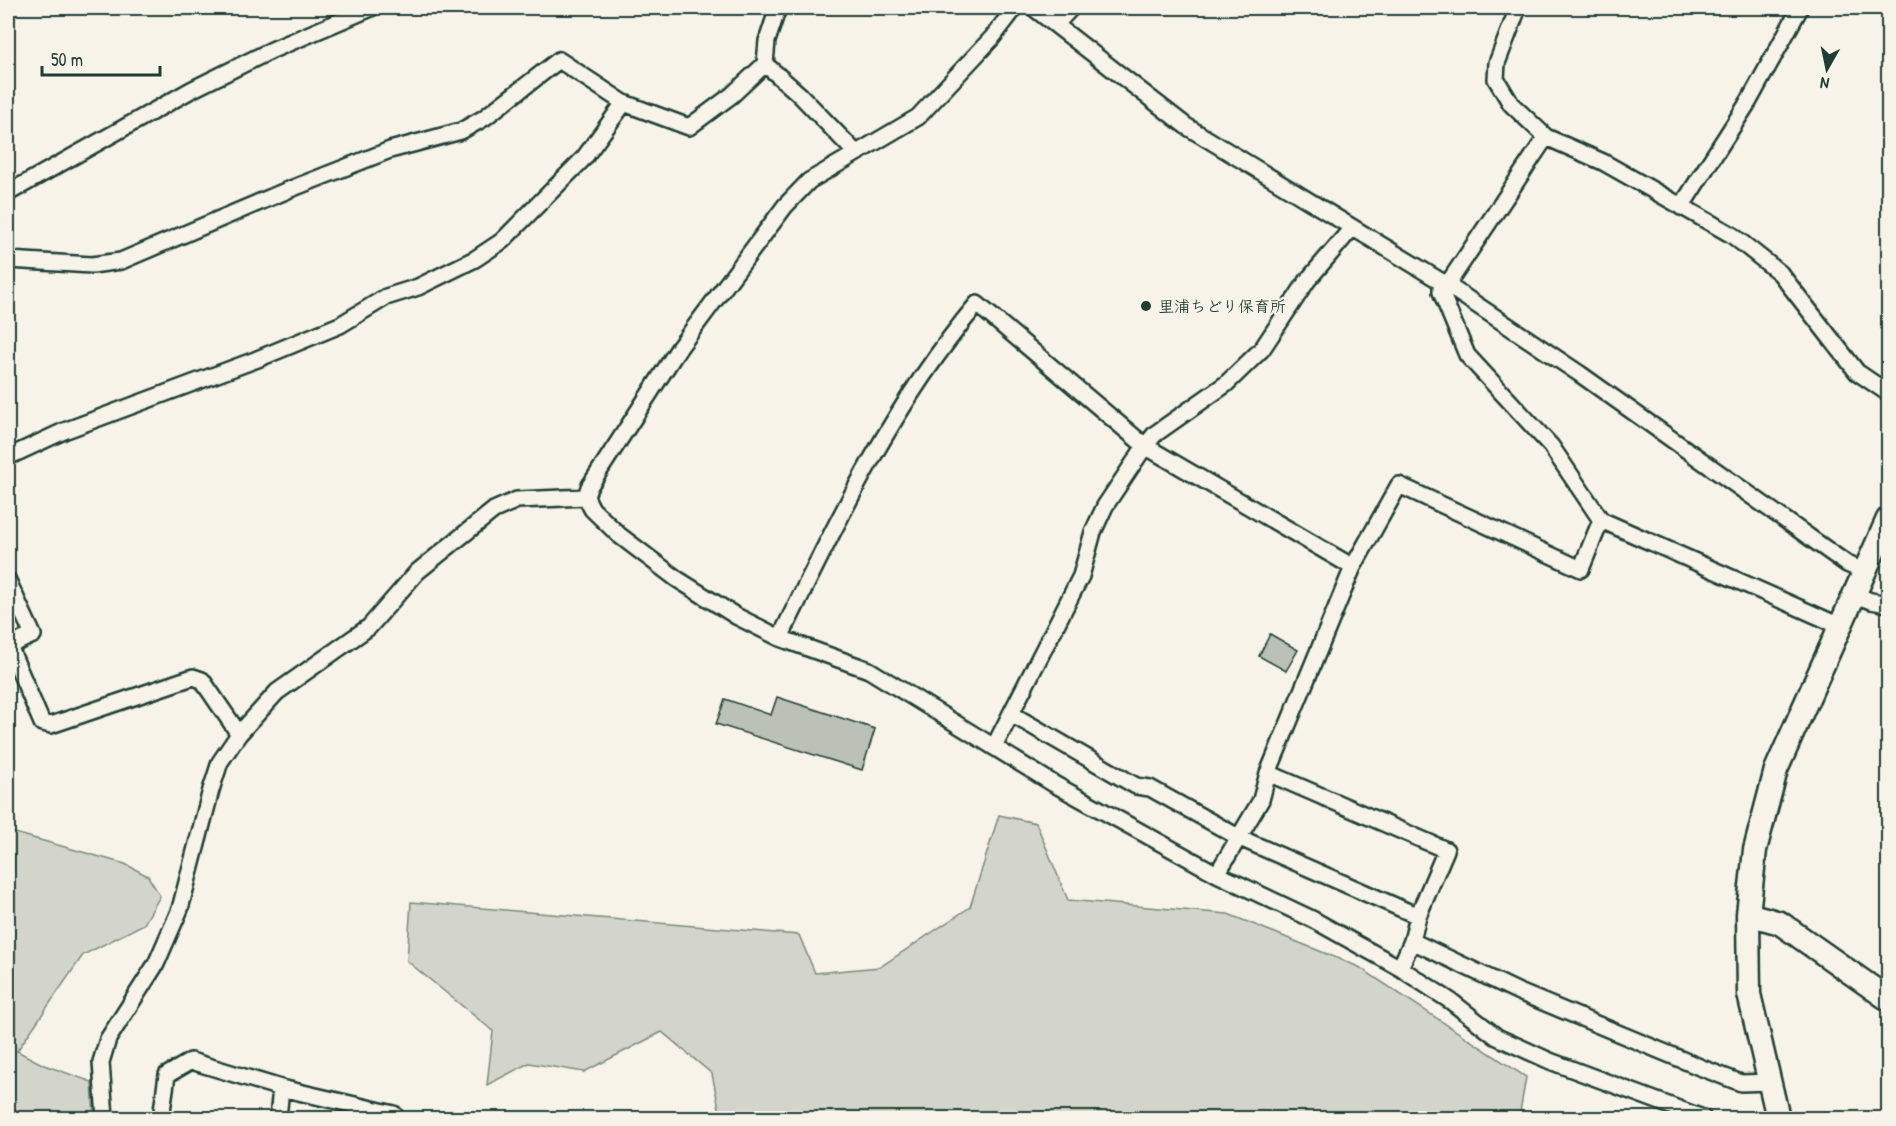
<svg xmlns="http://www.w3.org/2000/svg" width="1896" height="1126" font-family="'Patrick Hand','Klee One',sans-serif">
  <rect width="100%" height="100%" fill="#f7f3e8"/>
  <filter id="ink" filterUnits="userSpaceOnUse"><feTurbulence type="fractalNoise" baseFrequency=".0167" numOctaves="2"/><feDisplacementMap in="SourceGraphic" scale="12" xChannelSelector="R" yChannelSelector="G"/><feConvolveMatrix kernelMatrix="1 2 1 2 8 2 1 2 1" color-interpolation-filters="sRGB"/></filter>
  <g filter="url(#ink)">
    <!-- green -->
    <path fill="#d3d5ca" stroke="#79897f" stroke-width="1.5" d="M999 815 1036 823 1068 900 1228 914 1359 967 1526 1077 1519 1118H721L712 1074 662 1032 584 1072 529 1063 487 1085 493 1031 407 961 411 902 799 935 815 973 880 967 970 907Z
      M8 831 125 864 148 876 160 896 144 924 83 955 17 1051 44 1065 92 1082 94 1118H8Z"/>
    <!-- building -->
    <path fill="#bbc1b6" stroke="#1f3d34" stroke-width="1.5" d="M1270 634 1298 650 1286 671 1259 656Z
      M777 697 875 729 862 770 716 724 725 699 771 715Z"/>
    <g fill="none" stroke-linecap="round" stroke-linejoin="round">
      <!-- street casing -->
      <g stroke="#1f3d34" stroke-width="20">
        <path id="street" d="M1015 8 992 38 918 117 809 181 785 206 679 348 589 487 586 497 592 509 619 535 677 579 736 616 780 638 869 670 1054 784 1217 874 1312 919 1400 968 1452 1002 1497 1037 1550 1061 1703 1118
          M1034 8 1186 126 1447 285 1580 374 1847 564 1866 572
          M1518 8 1497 63 1496 79 1511 104 1546 137 1603 162 1732 235 1780 273 1857 372 1888 393
          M1056 24 1071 8
          M765 64 799 94 856 153
          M8 193 191 90 272 50 371 8
          M1681 207 1749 101 1800 8
          M8 260 92 265 121 261 288 190 390 150 461 131 484 118 559 60 624 103 689 127 732 95 765 64 767 41 778 8
          M1441 281V292L1467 355 1551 446 1601 520 1840 626
          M1447 285 1546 137
          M8 457 64 431 255 360 340 325 386 297 418 287 475 259 502 241 584 158 624 103
          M8 581 33 635 9 646 42 723 51 725 193 677 202 680 239 734
          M1855 595 1871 601 1888 604
          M780 638C837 521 893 404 977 304L1145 446 1353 567
          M1013 715 1136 786 1150 788 1240 838 1418 916 1412 941
          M994 747 1081 576 1093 532 1105 506 1145 446 1155 434 1226 384 1262 349 1307 281 1352 228
          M1268 773 1446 850 1418 916
          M1217 874 1261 800 1268 773 1353 567 1399 485 1581 569 1601 520
          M1400 968 1412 941 1519 992 1702 1068 1741 1083 1770 1082
          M105 1118 101 1062 108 1039 156 964 180 909 211 790 220 762 239 734 277 692 369 627 417 572 494 510 517 500 586 497
          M161 1118 167 1075 191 1061 281 1088 394 1114
          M278 1118 281 1088"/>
      </g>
      <!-- secondary casing -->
      <g stroke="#1f3d34" stroke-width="27">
        <path id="secondary" d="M1748 914 1780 923 1888 999
          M1778 1118 1749 994 1748 914 1755 850 1776 770 1888 519"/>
      </g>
      <!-- street -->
      <use href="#street" stroke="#f7f3e8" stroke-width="15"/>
      <!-- secondary -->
      <use href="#secondary" stroke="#f7f3e8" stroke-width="22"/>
    </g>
  </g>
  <!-- markers -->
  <circle fill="#1f3d34" stroke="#f7f3e8" stroke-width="2" cx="1146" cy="306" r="6"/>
  <g text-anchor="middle" stroke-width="4.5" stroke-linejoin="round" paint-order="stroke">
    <!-- poi labels -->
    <g font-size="16" font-weight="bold" fill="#1f3d34" stroke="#f7f3e8" text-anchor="start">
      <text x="1158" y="312">里浦ちどり保育所</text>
    </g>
  </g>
  <!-- margin -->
  <rect width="1896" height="1126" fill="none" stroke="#f7f3e8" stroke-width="30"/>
  <rect x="15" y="15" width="1866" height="1096" fill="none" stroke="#1f3d34" stroke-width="2" filter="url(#ink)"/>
  <!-- north arrow -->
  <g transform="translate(1827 69) rotate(189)" stroke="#f7f3e8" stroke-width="4.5" paint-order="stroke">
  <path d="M0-4.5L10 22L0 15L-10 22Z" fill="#1f3d34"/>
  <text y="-9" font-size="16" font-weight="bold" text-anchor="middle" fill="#1f3d34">N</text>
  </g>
  <!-- scale -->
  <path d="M42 66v9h118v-9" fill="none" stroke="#1f3d34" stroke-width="3"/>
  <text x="51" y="66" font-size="18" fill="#1f3d34" stroke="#f7f3e8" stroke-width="4.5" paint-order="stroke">50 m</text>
</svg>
